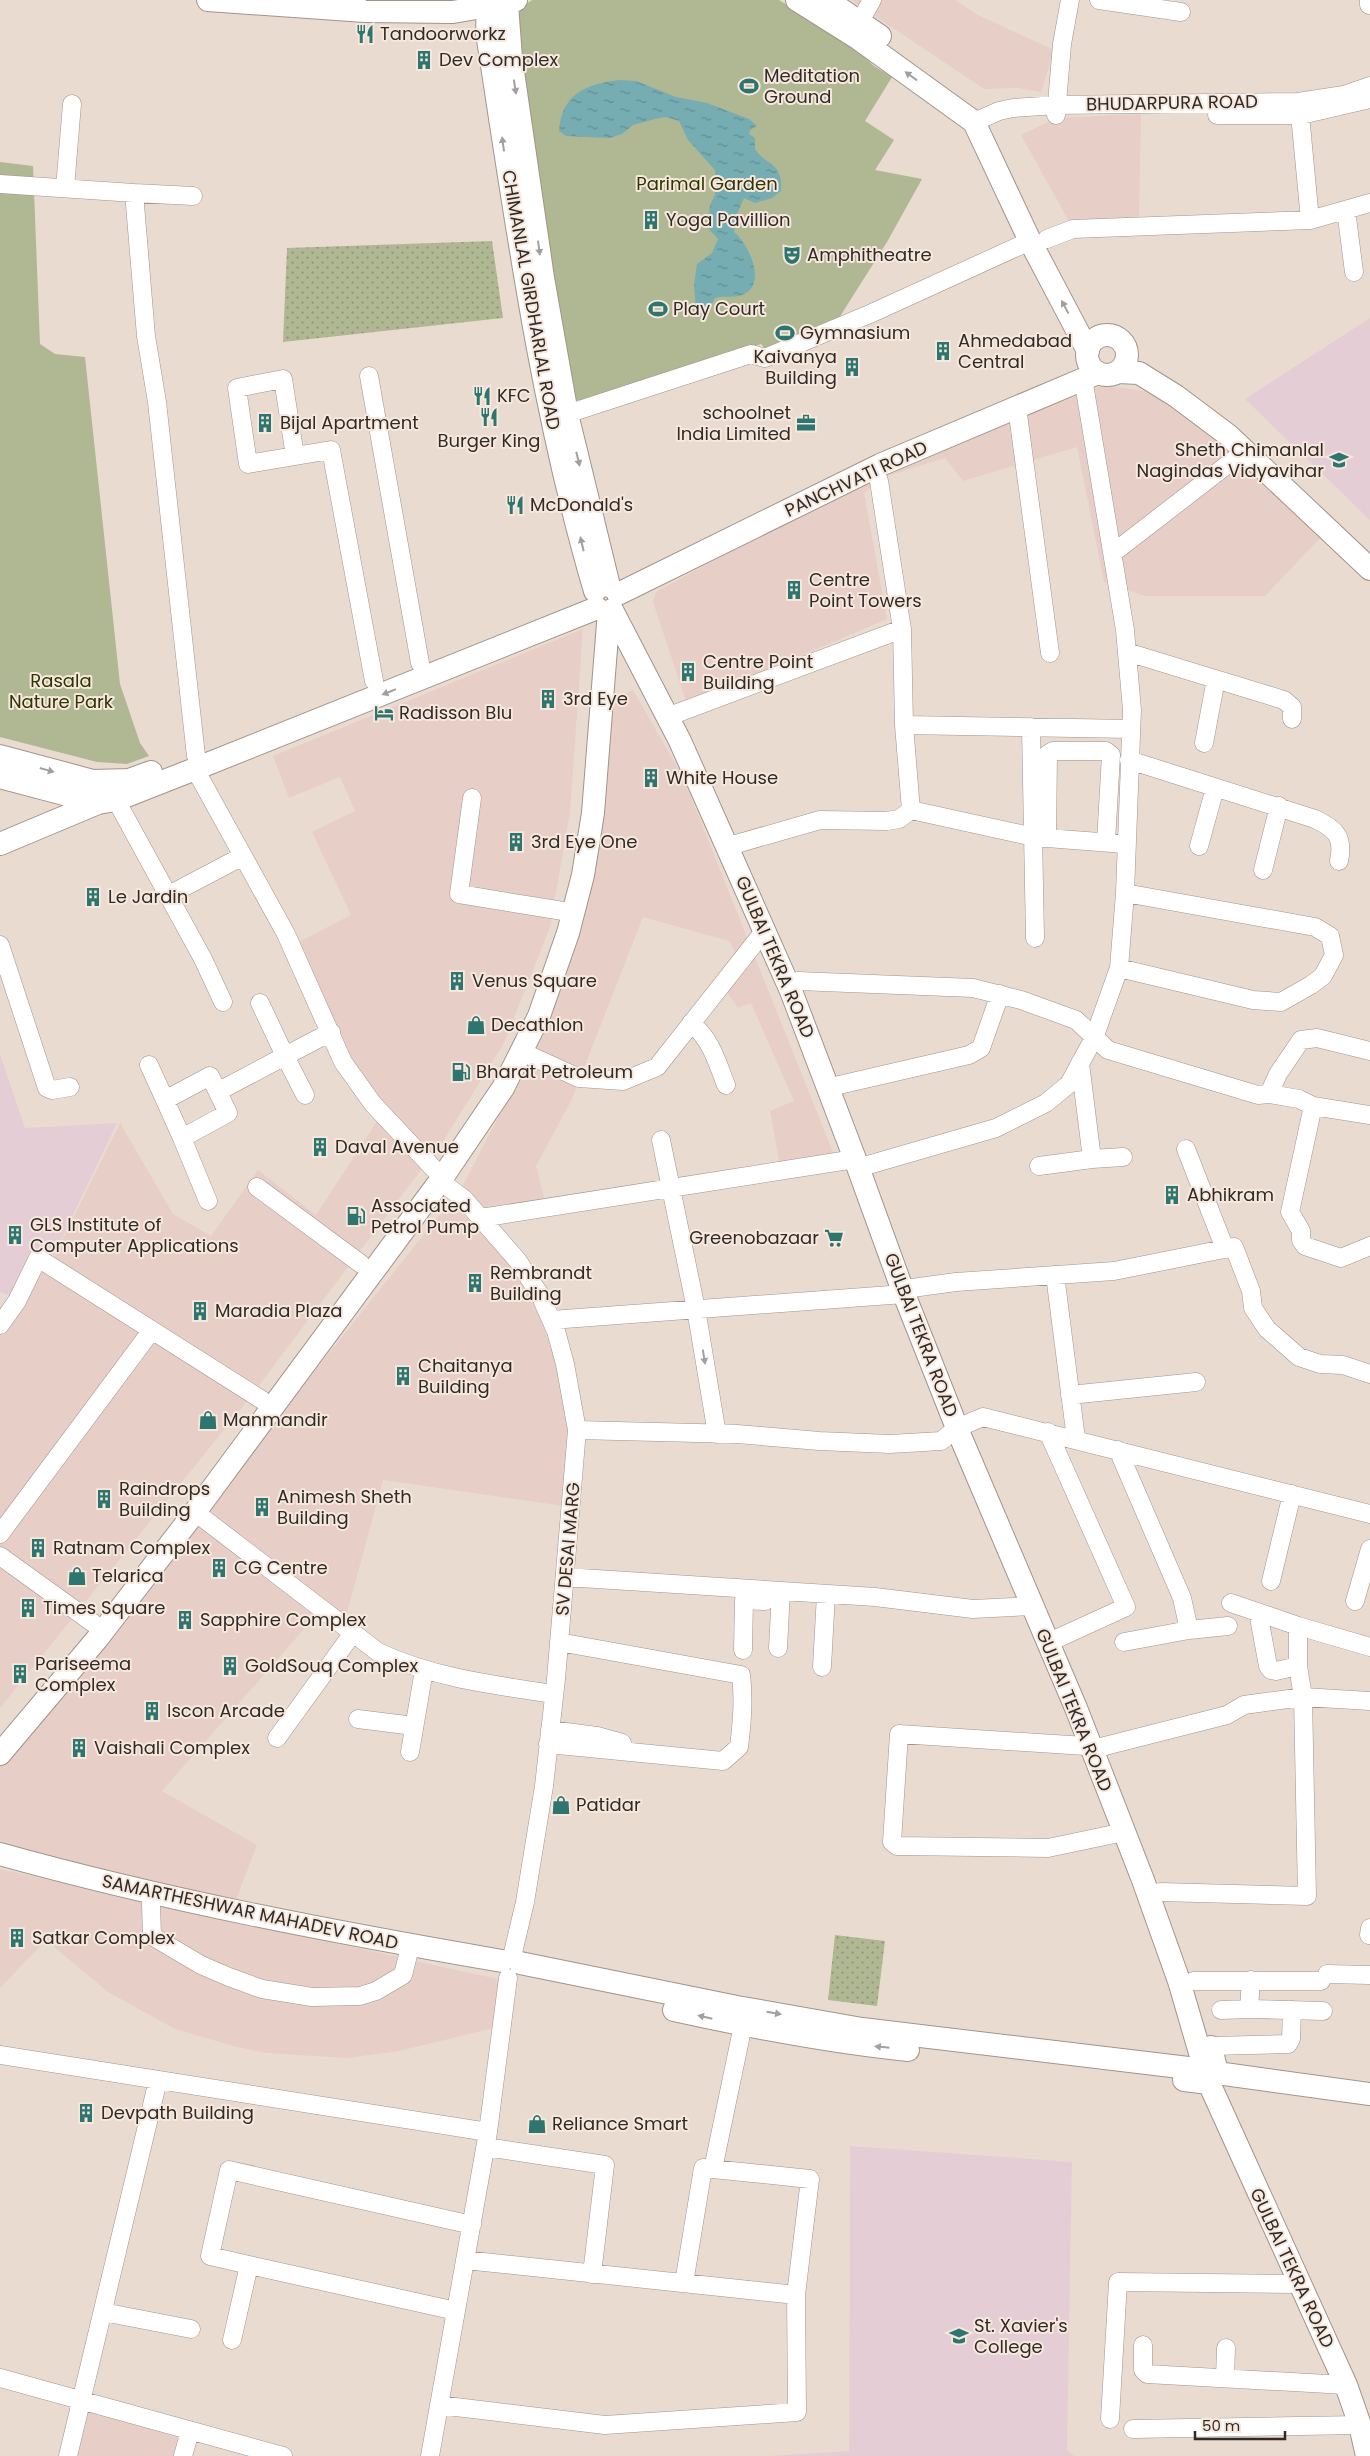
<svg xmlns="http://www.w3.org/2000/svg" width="1370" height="2456" font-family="Poppins,sans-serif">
  <defs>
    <pattern id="grass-dots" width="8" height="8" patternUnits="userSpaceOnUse" patternTransform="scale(1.25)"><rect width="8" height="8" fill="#afb793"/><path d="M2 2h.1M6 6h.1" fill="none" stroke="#8f9578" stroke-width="1.8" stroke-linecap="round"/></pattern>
    <pattern id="water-ripples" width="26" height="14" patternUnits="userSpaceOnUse" patternTransform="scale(1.25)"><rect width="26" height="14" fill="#76adb2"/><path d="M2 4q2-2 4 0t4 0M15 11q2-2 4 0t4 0" fill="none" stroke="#618d91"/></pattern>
  </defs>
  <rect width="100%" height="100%" fill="#eadbd1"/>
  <!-- commercial -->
  <path fill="#e7cec7" d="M851 0H955L978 15 1054 50 1041 92 1018 88 984 89Z
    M1141 114 1139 217 1070 223 1021 135 1056 118Z
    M1105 385 1144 391 1197 421 1321 537 1265 596H1145L1104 582 1077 447 963 481 945 458 884 477 864 493 887 619 687 704 653 602 656 592 863 479Z
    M583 629 570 812 550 927 504 1043 432 1159 379 1100 347 1057 295 944 351 915 312 832 355 811 340 777 289 798 273 756Z
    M633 690 683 777 834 1155 780 1166 770 1111 794 1101 751 1003 738 1008 724 988 742 964 729 941 643 917 571 1101 536 1166 545 1202 482 1215 460 1191 553 1012 616 698Z
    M378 1120 423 1167 248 1400 0 1708V1329L43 1258 52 1261 120 1123 173 1214 211 1236 258 1170 316 1215Z
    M449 1203 484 1232 513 1266 534 1298 563 1385 568 1413 564 1506 383 1480 345 1620 324 1606 162 1791 257 1845 234 1905 0 1847V1765Z
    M0 1869 502 1980 498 2027 399 2051 347 2058 267 2053 237 2047 175 2029 108 1992 46 1940 0 1988Z
    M87 2410 182 2439 177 2456H76Z"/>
  <!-- education -->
  <path fill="#e5cdd6" d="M1370 318V520L1245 399Z
    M0 1054 25 1128 117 1123 52 1259 30 1251 11 1296 0 1292Z
    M850 2146 1072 2162 1067 2450 1074 2456H768L849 2451Z"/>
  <!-- grass -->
  <path fill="url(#grass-dots)" d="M492 241 503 318 283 342 287 248Z
    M835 1935 885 1941 877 2006 828 2000Z"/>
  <!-- green -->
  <path fill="#afb793" d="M532 0H779L850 44 874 66 892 77 865 121 894 140 875 170 922 179 887 242 839 318 767 351 761 344 589 401 571 400 519 73 517 17 522 7Z
    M0 162 33 166 40 344 55 354 85 357 120 684 140 743 149 756 127 764 97 762 0 737Z"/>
  <!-- water -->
  <path fill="url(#water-ripples)" d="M620 80 636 81 676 97 707 103 749 119 757 126 750 130 749 134 755 138V149C766 166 783 161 781 191L772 198 755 203 744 198 737 214 734 232C748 243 766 281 746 293 737 299 725 295 715 298L711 305 705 309V315L696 309 694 285 697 264 712 253 718 239 708 228 710 205 715 195V170L688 140 679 121 666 117 655 119 633 125 622 134 609 138 566 136 559 131C562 93 586 84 620 80Z"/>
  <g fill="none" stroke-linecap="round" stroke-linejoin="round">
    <!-- minor casing -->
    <g stroke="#a2948a" stroke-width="19">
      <path id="minor" d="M1099 0 1181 12
        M1369 5V0
        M860 21 872 0
        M1299 104 1310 220
        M1056 115 1062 44 1070 0
        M1217 115H1301L1370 99
        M974 122 999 111 1013 108 1057 105 1298 102 1344 95 1370 86
        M0 184 134 193 146 336 157 402 196 756
        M65 188 72 104
        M134 193 193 196
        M1346 210 1354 272
        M1047 239 1073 229 1310 220 1370 203
        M369 376 420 663
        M1017 407 1050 653
        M567 414 751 354 765 358 872 313 1030 241
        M295 456 283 379 237 388 248 464 331 450 374 681
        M874 468 879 481 902 629
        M1113 553 1245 451
        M1127 652 1284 700 1292 707V719
        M675 714 902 629 904 725
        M1031 727 1035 938
        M1204 743 1216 679
        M1129 760 1315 819C1336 829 1344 837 1339 861
        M195 769 286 934 343 1062 373 1104 434 1169
        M472 798 459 894 563 911
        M116 800 203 959 223 1002
        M1047 838 1048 754 1053 751H1106L1111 755 1106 842
        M736 844 820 820 887 821 899 819 911 810
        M1125 844 1034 837 911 810 904 725 1131 729
        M1199 846 1215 788
        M1263 870 1279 806
        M167 896 243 856
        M0 945 47 1088 52 1090 70 1087
        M1119 968 1253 1000 1281 1002 1311 985 1323 976 1334 955 1330 936 1315 927 1125 893
        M798 981 973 988 1021 1000 1076 1020 1108 1050 1258 1095 1269 1094 1278 1074 1301 1040 1317 1038 1370 1051
        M260 1003 285 1056 331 1032
        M691 1023C711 1039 717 1062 726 1085
        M522 1052 579 1078 623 1081 657 1067 765 930
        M1080 1063 1092 1159 1123 1157
        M149 1065 165 1100
        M210 1076 228 1113 182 1138 165 1100Z
        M839 1085 969 1055 981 1048 1000 994
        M219 1091 285 1056 305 1095
        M1269 1094 1299 1099 1313 1106 1290 1212 1301 1231V1240L1305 1246 1341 1258 1370 1246
        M1313 1106 1370 1115
        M182 1138 208 1201
        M661 1140 696 1309 717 1434
        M1186 1149 1225 1249
        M868 1165 996 1128 1046 1103 1069 1084 1094 1038 1119 968 1125 893 1132 710 1125 630 1083 378
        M1039 1166 1092 1159
        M440 1181 464 1199 518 1261 540 1295 556 1331 565 1364 577 1430 556 1679 544 1786 525 1902 512 1957
        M257 1187 361 1264
        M481 1218 855 1159
        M1055 1275 1076 1439
        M912 1288 956 1282 1114 1271 1234 1247 1251 1291 1253 1308 1267 1329 1299 1357 1320 1364 1343 1365 1370 1374
        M551 1320 904 1294
        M0 1325 17 1301 38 1258 262 1400
        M1070 1395 1196 1382
        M577 1430 737 1434 819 1441 890 1444 941 1441 957 1428 983 1417 1370 1514
        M1048 1432 1126 1607 1056 1639
        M1118 1450 1182 1598 1189 1630 1124 1642
        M195 1512 378 1652C434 1678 494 1685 554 1694
        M0 1534 152 1330
        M0 1556 93 1623
        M565 1577 875 1597 973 1609 1032 1606
        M1271 1581 1292 1494
        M1355 1601 1370 1549
        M1231 1603 1298 1626
        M1258 1612 1268 1666 1271 1670 1276 1671 1298 1666
        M1189 1630 1228 1626
        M778 1648 781 1591
        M743 1650 744 1600 765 1601
        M822 1667 826 1594
        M358 1719 414 1726
        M550 1730 597 1736 622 1743
        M277 1738 353 1633
        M548 1744 723 1761 739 1747C742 1722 744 1700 741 1675L559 1642
        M410 1752 424 1670
        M1124 1832 1048 1848 897 1846 892 1842 899 1734 1101 1747 1227 1715 1244 1705 1303 1697 1370 1701
        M1160 1892 1307 1896 1303 1697 1298 1666V1626L1370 1647
        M151 1904 152 1936 201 1965 229 1977 262 1989 312 1997 360 1996 376 1991 403 1975 408 1955
        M1369 1935 1370 1928
        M1327 1974 1370 1975
        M1193 1981H1321
        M1249 2009 1323 2011
        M1221 2010 1249 2009 1251 1980
        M1211 2046 1288 2044 1291 2039 1292 2010
        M0 2055 488 2132
        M486 2147 605 2165 592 2274
        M713 2169 743 2025
        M465 2260C575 2272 685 2284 796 2295L810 2179 703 2168 684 2283
        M249 2265 210 2256 229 2170 472 2225
        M103 2312 191 2329
        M232 2340 249 2265 456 2311
        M1143 2345V2370L1147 2374 1346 2385
        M0 2378 283 2456
        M1225 2378 1226 2348
        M439 2405 605 2425 797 2412 796 2295
        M1110 2419 1118 2282 1299 2284
        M1133 2429 1360 2425
        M68 2456 158 2080
        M183 2456 190 2431
        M430 2456 488 2132 508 1978"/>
    </g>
    <!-- major casing -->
    <g stroke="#a2948a" stroke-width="24">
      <path id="major" d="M208 0 365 11 453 12 488 6 487 33C516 220 541 408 595 591
        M516 0 507 4 511 58 543 278 567 414 609 586
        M797 0 859 39 974 122 1030 241 1088 351
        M827 0 880 36
        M1087 355a20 20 0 1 1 40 0a20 20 0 1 1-40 0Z
        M1118 372 1139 373 1176 396 1228 435 1370 569
        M618 594 880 465 1098 373
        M0 756 93 781 129 780 151 772
        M0 777 98 803
        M0 844 98 803 116 800 195 769 597 608
        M0 1754 97 1639 195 1512 440 1181 503 1088 539 1016 568 933 583 875 593 813 609 611
        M0 1854C165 1900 333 1932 502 1961
        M520 1963 737 2007 862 2029 1205 2070 1179 1981 1143 1880 1076 1708 961 1438 904 1294 855 1159 791 991 680 741 612 610
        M674 2010C751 2027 829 2042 908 2050
        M1211 2047 1217 2073 1370 2094
        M1184 2080 1209 2083 1346 2385 1360 2425 1367 2456"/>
    </g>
    <!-- minor -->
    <use href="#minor" stroke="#fff" stroke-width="18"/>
    <!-- major -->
    <use href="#major" stroke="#fff" stroke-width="22"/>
  </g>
  <!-- one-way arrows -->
  <defs><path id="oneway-solid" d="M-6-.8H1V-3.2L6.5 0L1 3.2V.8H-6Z" transform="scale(1.25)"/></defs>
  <g fill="#a2a09e">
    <use href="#oneway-solid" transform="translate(911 76) rotate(-144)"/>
    <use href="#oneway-solid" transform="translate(515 87) rotate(81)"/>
    <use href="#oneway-solid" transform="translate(503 144) rotate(-98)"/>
    <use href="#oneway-solid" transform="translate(539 248) rotate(82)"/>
    <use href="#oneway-solid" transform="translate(1065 307) rotate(-118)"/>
    <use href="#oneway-solid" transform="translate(578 459) rotate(76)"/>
    <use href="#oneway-solid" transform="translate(582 544) rotate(-103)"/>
    <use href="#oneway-solid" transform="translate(389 692) rotate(158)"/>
    <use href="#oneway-solid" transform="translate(47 770) rotate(16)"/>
    <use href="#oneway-solid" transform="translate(704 1357) rotate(81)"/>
    <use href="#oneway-solid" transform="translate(774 2013) rotate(10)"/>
    <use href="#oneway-solid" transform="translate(705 2017) rotate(-167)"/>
    <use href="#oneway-solid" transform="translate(882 2047) rotate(-174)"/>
  </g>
  <!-- icons -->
  <defs>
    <g id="restaurant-bare" transform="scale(1.5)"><path d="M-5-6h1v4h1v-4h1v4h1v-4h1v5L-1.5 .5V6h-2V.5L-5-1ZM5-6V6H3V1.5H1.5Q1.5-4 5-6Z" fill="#2d756e" stroke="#f7e8de" stroke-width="2.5" paint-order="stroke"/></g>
    <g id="building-bare" transform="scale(1.5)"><path d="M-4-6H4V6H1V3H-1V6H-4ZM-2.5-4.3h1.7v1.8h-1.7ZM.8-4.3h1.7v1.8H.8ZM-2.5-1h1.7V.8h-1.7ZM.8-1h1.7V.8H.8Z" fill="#2d756e" stroke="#f7e8de" stroke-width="2.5" paint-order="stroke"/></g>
    <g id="stadium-bare" transform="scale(1.5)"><path d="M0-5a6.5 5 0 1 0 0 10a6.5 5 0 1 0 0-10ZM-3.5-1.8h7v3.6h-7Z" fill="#2d756e" stroke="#f7e8de" stroke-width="2.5" paint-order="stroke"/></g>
    <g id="theatre-bare" transform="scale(1.5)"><path d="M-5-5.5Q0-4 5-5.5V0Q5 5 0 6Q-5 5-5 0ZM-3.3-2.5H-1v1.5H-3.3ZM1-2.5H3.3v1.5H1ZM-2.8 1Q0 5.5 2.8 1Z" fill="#2d756e" stroke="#f7e8de" stroke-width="2.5" paint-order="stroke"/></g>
    <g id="office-bare" transform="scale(1.5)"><path d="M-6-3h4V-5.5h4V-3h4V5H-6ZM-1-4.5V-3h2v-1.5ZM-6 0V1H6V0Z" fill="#2d756e" stroke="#f7e8de" stroke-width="2.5" paint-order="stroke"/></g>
    <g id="school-bare" transform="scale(1.5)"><path d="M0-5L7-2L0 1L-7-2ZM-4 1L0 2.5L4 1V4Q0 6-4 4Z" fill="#2d756e" stroke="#f7e8de" stroke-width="2.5" paint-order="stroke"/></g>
    <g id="hotel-bare" transform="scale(1.5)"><path d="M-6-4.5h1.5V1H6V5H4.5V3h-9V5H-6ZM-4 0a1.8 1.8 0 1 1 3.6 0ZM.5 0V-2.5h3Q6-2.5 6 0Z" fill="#2d756e" stroke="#f7e8de" stroke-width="2.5" paint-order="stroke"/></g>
    <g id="shop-bare" transform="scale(1.5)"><path d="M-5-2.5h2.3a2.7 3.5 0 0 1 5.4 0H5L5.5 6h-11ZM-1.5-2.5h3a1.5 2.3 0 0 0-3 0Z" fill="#2d756e" stroke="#f7e8de" stroke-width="2.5" paint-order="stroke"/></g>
    <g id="fuel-bare" transform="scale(1.5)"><path d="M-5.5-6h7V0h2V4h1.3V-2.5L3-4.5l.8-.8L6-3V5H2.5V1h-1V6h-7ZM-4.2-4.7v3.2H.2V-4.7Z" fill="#2d756e" stroke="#f7e8de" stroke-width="2.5" paint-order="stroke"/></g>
    <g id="supermarket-bare" transform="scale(1.5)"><path d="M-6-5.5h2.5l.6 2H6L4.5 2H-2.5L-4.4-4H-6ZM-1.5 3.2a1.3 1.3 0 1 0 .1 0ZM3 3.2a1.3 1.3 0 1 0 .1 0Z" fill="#2d756e" stroke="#f7e8de" stroke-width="2.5" paint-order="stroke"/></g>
    <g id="university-bare" transform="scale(1.5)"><path d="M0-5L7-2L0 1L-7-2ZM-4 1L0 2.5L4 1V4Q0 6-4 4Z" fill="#2d756e" stroke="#f7e8de" stroke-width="2.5" paint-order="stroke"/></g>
  </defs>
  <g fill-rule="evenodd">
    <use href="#restaurant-bare" x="365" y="34"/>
    <use href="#building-bare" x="424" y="60"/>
    <use href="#stadium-bare" x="749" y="86"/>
    <use href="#building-bare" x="651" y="220"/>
    <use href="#theatre-bare" x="792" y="255"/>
    <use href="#stadium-bare" x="658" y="309"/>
    <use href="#stadium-bare" x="785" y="333"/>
    <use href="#building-bare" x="943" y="351"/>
    <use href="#building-bare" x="852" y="367"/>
    <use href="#restaurant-bare" x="482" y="396"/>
    <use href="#restaurant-bare" x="489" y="417"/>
    <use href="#building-bare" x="265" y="423"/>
    <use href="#office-bare" x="806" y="423"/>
    <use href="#school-bare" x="1339" y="460"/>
    <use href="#restaurant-bare" x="515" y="505"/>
    <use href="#building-bare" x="794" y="590"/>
    <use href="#building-bare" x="688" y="672"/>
    <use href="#building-bare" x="548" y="699"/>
    <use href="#hotel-bare" x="384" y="713"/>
    <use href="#building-bare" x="651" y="778"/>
    <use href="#building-bare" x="516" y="842"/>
    <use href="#building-bare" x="93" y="897"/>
    <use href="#building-bare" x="457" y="981"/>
    <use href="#shop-bare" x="476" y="1025"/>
    <use href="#fuel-bare" x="461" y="1072"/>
    <use href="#building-bare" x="320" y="1147"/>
    <use href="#building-bare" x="1172" y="1195"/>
    <use href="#fuel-bare" x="356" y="1216"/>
    <use href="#building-bare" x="15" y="1235"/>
    <use href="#supermarket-bare" x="834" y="1238"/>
    <use href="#building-bare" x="475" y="1283"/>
    <use href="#building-bare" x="200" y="1311"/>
    <use href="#building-bare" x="403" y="1376"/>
    <use href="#shop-bare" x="208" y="1420"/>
    <use href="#building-bare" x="104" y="1499"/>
    <use href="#building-bare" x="262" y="1507"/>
    <use href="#building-bare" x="38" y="1548"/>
    <use href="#building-bare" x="219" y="1568"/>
    <use href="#shop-bare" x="77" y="1576"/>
    <use href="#building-bare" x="28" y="1608"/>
    <use href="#building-bare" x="185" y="1620"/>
    <use href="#building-bare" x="230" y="1666"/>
    <use href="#building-bare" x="20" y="1674"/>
    <use href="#building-bare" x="152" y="1711"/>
    <use href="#building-bare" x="79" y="1748"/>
    <use href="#shop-bare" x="561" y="1805"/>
    <use href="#building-bare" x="17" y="1938"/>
    <use href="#building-bare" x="86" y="2113"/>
    <use href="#shop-bare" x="537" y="2124"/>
    <use href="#university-bare" x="959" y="2336"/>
  </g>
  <g text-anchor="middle" stroke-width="4" stroke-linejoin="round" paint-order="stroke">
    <!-- poi labels -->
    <g font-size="18" fill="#302b27" stroke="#f7e8de" text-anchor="start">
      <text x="380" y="40">Tandoorworkz</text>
      <text x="439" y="66">Dev Complex</text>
      <text x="764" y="82">Meditation<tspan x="764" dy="21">Ground</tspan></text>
      <text x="666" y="226">Yoga Pavillion</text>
      <text x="807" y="261">Amphitheatre</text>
      <text x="673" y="315">Play Court</text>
      <text x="800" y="339">Gymnasium</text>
      <text x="958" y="347">Ahmedabad<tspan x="958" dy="21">Central</tspan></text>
      <text x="837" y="363" text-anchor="end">Kaivanya<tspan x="837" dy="21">Building</tspan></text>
      <text x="497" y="402">KFC</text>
      <text x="791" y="419" text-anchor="end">schoolnet<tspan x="791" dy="21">India Limited</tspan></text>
      <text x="280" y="429">Bijal Apartment</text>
      <text x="489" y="447" text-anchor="middle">Burger King</text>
      <text x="1324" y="456" text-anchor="end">Sheth Chimanlal<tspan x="1324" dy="21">Nagindas Vidyavihar</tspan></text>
      <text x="530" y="511">McDonald's</text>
      <text x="809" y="586">Centre<tspan x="809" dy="21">Point Towers</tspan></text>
      <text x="703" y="668">Centre Point<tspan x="703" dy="21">Building</tspan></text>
      <text x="563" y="705">3rd Eye</text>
      <text x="399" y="719">Radisson Blu</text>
      <text x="666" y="784">White House</text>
      <text x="531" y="848">3rd Eye One</text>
      <text x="108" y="903">Le Jardin</text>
      <text x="472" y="987">Venus Square</text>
      <text x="491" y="1031">Decathlon</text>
      <text x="476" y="1078">Bharat Petroleum</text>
      <text x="335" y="1153">Daval Avenue</text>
      <text x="1187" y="1201">Abhikram</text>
      <text x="371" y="1212">Associated<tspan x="371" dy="21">Petrol Pump</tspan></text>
      <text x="30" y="1231">GLS Institute of<tspan x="30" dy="21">Computer Applications</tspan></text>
      <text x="819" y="1244" text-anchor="end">Greenobazaar</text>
      <text x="490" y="1279">Rembrandt<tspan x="490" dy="21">Building</tspan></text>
      <text x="215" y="1317">Maradia Plaza</text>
      <text x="418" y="1372">Chaitanya<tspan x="418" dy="21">Building</tspan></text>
      <text x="223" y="1426">Manmandir</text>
      <text x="119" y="1495">Raindrops<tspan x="119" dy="21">Building</tspan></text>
      <text x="277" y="1503">Animesh Sheth<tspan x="277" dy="21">Building</tspan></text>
      <text x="53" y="1554">Ratnam Complex</text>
      <text x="234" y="1574">CG Centre</text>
      <text x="92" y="1582">Telarica</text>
      <text x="43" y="1614">Times Square</text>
      <text x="200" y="1626">Sapphire Complex</text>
      <text x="35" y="1670">Pariseema<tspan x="35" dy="21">Complex</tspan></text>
      <text x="245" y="1672">GoldSouq Complex</text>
      <text x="167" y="1717">Iscon Arcade</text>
      <text x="94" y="1754">Vaishali Complex</text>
      <text x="576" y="1811">Patidar</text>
      <text x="32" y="1944">Satkar Complex</text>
      <text x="101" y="2119">Devpath Building</text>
      <text x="552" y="2130">Reliance Smart</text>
      <text x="974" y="2332">St. Xavier's<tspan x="974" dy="21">College</tspan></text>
    </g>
    <!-- street labels -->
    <g font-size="18" fill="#302b27" stroke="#f7e8de">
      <text transform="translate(1172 103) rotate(-1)" y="6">BHUDARPURA ROAD</text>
      <text transform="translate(531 300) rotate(80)" y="6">CHIMANLAL GIRDHARLAL ROAD</text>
      <text transform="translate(856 479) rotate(-25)" y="6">PANCHVATI ROAD</text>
      <text transform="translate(775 957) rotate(67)" y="6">GULBAI TEKRA ROAD</text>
      <text transform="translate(921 1335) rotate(69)" y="6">GULBAI TEKRA ROAD</text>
      <text transform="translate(568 1549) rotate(-85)" y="6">SV DESAI MARG</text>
      <text transform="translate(1074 1710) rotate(68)" y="6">GULBAI TEKRA ROAD</text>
      <text transform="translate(250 1912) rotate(12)" y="6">SAMARTHESHWAR MAHADEV ROAD</text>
      <text transform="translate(1292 2268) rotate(65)" y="6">GULBAI TEKRA ROAD</text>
    </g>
    <!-- park labels -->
    <g font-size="18" fill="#2e3502" stroke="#f7e8de">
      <text x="707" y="190">Parimal Garden</text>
      <text x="61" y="687">Rasala<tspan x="61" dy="21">Nature Park</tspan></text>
    </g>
  </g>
  <!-- scale -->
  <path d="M1195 2431v8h90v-8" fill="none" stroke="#302b27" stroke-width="2.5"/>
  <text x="1202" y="2431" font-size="15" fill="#302b27" stroke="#f7e8de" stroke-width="4" paint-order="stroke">50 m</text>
</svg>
